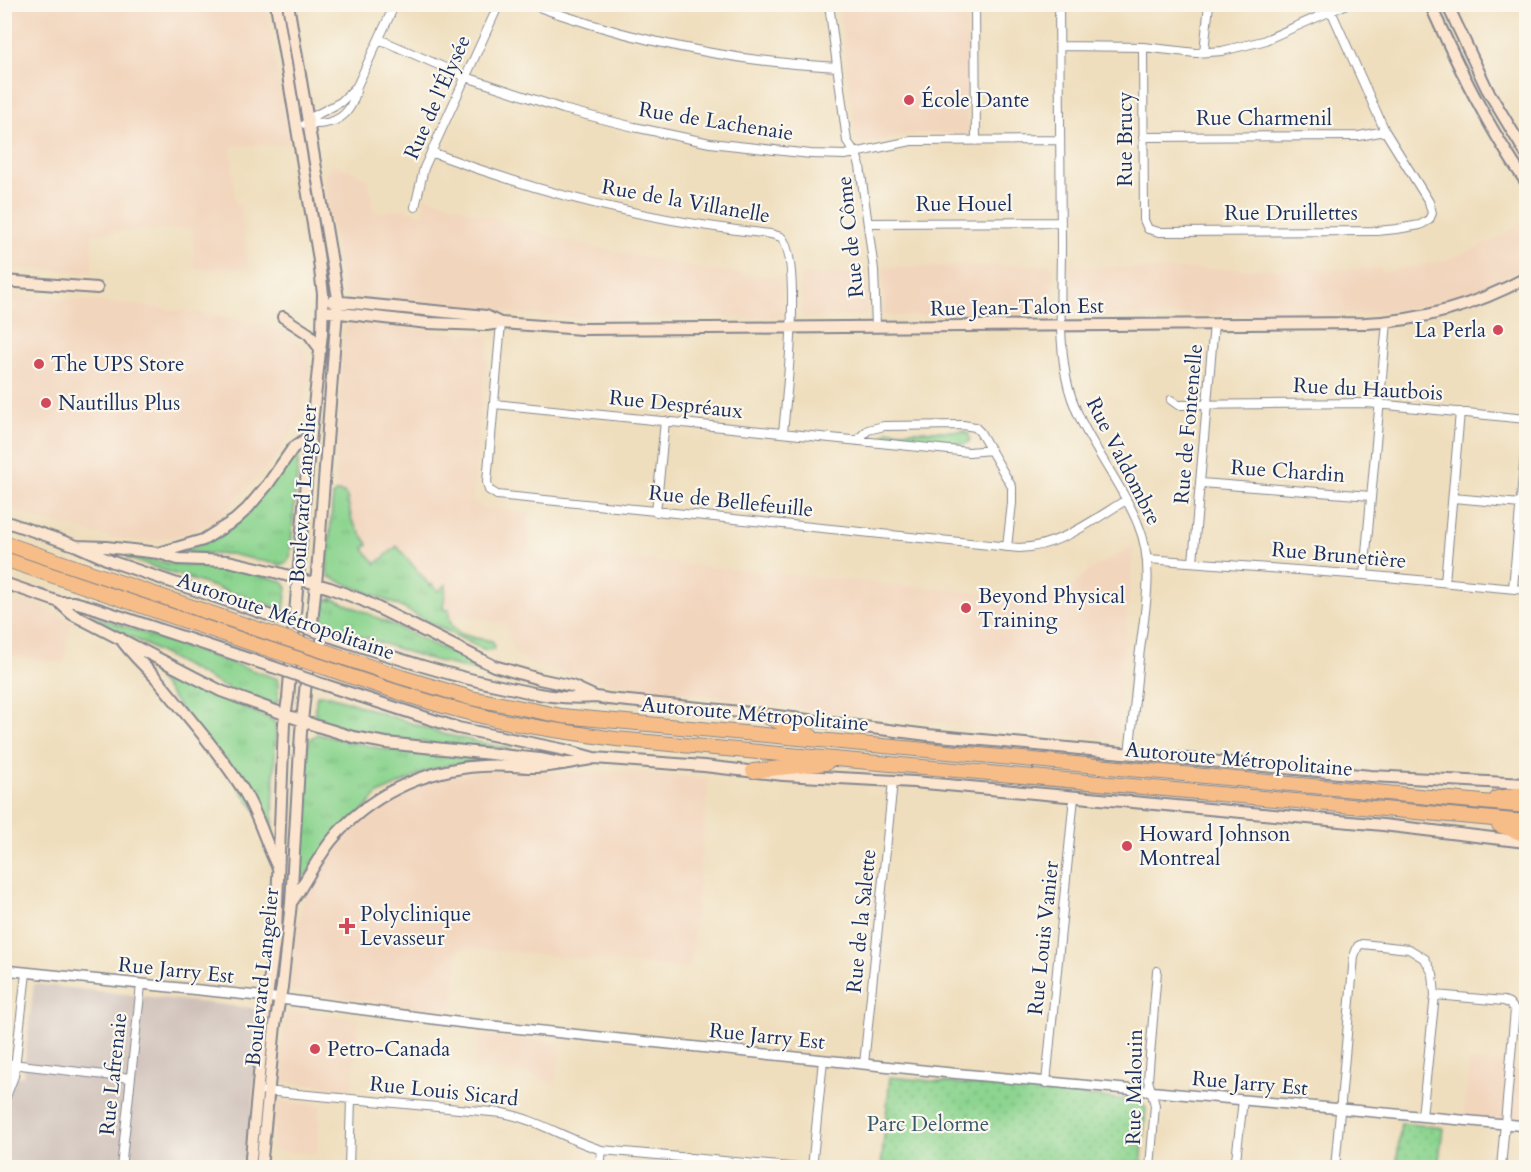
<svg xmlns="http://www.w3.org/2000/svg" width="1531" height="1172" font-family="Cardo,serif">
  <defs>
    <pattern id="grass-tufts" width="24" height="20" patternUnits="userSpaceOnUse" patternTransform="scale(1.5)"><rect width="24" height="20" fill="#8cd48f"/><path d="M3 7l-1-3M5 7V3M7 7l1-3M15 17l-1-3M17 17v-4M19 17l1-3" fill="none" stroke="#78b67e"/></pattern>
    <pattern id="park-dots" width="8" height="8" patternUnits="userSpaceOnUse" patternTransform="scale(1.5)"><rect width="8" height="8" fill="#8cd48f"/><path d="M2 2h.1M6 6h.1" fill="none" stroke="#78b67e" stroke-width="1.8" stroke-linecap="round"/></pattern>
  </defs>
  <rect width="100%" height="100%" fill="#fbf7ec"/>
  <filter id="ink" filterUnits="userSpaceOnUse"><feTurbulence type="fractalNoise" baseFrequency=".0167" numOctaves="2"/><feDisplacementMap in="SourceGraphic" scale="12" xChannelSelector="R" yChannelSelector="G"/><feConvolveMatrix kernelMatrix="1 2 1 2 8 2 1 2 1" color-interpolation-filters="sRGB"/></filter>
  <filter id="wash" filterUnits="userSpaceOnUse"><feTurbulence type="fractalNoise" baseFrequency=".008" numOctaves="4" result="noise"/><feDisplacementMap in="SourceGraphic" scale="24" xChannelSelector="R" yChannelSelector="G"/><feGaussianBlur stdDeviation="1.35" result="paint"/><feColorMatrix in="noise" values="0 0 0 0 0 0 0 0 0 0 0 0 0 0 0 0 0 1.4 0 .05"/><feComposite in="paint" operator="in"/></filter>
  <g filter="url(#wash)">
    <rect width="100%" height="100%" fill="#efdebd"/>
    <!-- built -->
    <path fill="#f2d5bd" d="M4 5H266L289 144 231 146 235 204H243L241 207 248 268 195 269 192 228 92 233V273L5 267Z
      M839 5H967L968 131 964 133H910L864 143 858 141 855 133Z
      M332 162 368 179 374 213 402 209 423 215 425 196 564 241 701 269 782 278 783 314 779 317 568 318 347 297 343 292 324 178Z
      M1526 219V267L1476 291 1423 307 1364 314 1074 316 1070 311V265L1145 269H1381V273L1448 260 1501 237Z
      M1052 265 1053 312 1051 315 888 316 884 314 883 267Z
      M866 272 867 312 865 315 805 317 802 315 800 276Z
      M4 295 129 304 222 316 282 330 302 347 311 368 300 418 275 459 215 521 185 534 148 541 106 537 33 517 5 507Z
      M351 322 489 336 472 502 485 508 529 513V549L1061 601 1086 572 1134 545 1120 685 1118 740 808 710 721 697 635 687 578 677 532 664 514 652 506 625 467 615 443 622 334 565 336 461 344 328Z
      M13 602H30L40 606 74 623 70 630 64 663 5 656Z
      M483 771 642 773 709 778 690 969 459 947 453 1013 291 990 289 987 295 938 303 903 310 884 321 865 343 836 370 812 406 790 443 777Z
      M290 1010 359 1019 352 1090 280 1081 278 1078 286 1013Z
      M478 1035 560 1043 556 1085 528 1073 475 1068Z
      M1469 1060 1510 1064V1071L1526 1072V1126L1464 1120Z
      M279 1101 321 1105 316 1154 271 1150 276 1103Z"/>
    <!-- industrial -->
    <path fill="#cfc1ba" d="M34 984 251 1008 259 1013 248 1167H5L4 1076 23 1077Z"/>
    <!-- grass -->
    <path fill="url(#grass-tufts)" stroke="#548276" stroke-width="1.5" d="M888 431H963L968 433 970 439 968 443 963 445 886 437 884 434Z
      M297 452 299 453 290 558 287 562 281 565 230 554 184 553 183 551 216 538 237 524Z
      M336 492 344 493 347 497 352 521 368 544 364 549 376 564 397 546 430 586 432 584 438 591 446 585 443 609 449 610C447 637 472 637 492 641L495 646 494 649 486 650 476 646 395 604 329 577 327 571 333 495Z
      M128 556 167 563 230 568 282 581 287 588 284 609 256 601 127 558Z
      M331 598C397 623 456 661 524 681L523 683 422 657 323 623 324 602 328 599 332 601Z
      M82 612 278 679V701L275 704H271L221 685 137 640 82 613Z
      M140 654 229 701 273 720 276 726 272 839 270 840 263 820Z
      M317 695 331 696 443 734 510 749V751C445 744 380 741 317 722L314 715Z
      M317 734 382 749 480 759V761L449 765 430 770 378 794 301 880 300 879 308 741Z"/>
    <!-- park -->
    <path fill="url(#park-dots)" stroke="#548276" stroke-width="1.5" d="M890 1077 1140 1101 1146 1108 1141 1167H881Z
      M1401 1123 1443 1128 1438 1167H1396Z"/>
  </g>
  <g filter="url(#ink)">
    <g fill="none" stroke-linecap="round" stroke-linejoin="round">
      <!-- minor casing -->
      <g stroke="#85868e" stroke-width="10">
        <path id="minor" d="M530 4C629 40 733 62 837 67
          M829 4 847 141 856 154 860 166 874 270 876 327
          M975 4 976 141
          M1059 4C1060 83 1060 162 1061 241 1061 286 1058 333 1066 377 1076 431 1118 474 1138 524 1156 566 1144 614 1139 658 1136 690 1133 722 1129 753
          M379 39 466 77 563 109 634 127 710 143 811 154 845 155 911 141 1060 140
          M1060 46 1143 47 1196 53 1222 51 1263 41 1347 4
          M1143 47 1144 220 1148 229 1159 232 1377 231 1397 229 1420 225 1429 220 1432 213 1429 202 1385 131 1328 4
          M1204 52 1209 4
          M307 123 314 116 341 102 357 86
          M305 124C335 126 352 117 357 86L395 4
          M1143 137 1359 136 1385 131
          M431 152C541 194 654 222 771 234L781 237C803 258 786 400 783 433
          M415 207 424 168 499 4
          M868 223 1061 222
          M501 323 487 482 489 490 497 495 1019 548C1059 547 1093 520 1126 500
          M1171 400 1178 405 1367 403 1526 419
          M494 404 969 452 991 450
          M856 441 868 430 884 426 963 425 975 427 980 432 1012 487V503L1007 547
          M1201 483 1371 496
          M1453 498 1521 504
          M656 512 665 421
          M1148 559 1364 575 1526 590
          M1193 562 1214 324
          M1364 575 1387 322
          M1445 582 1460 412
          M1513 588 1526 443
          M1435 995 1504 1001 1509 1003 1515 1010 1501 1168
          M4 1063 130 1078
          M864 1064 893 781
          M1046 1083 1074 797
          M265 1091 502 1113C537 1119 567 1140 602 1150L801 1168
          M4 1102 14 1076 26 973
          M121 1168 141 985
          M349 1168 351 1099
          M600 1168 602 1150
          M685 1168 686 1157
          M812 1168 823 1060
          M1150 1168 1155 1105 1148 1080 1157 971
          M1235 1168 1243 1100
          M1335 1168 1354 956 1358 946 1362 944 1409 949 1425 959 1433 974 1435 995 1422 1116"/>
      </g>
      <!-- tertiary casing -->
      <g stroke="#85868e" stroke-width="12">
        <path id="tertiary" d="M4 970 258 996 464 1023 951 1073 1526 1126"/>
      </g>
      <!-- secondary casing -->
      <g stroke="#85868e" stroke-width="14">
        <path id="secondary" d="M1430 4C1458 66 1487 126 1526 182
          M1447 4 1487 89 1526 154
          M4 281 97 288
          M332 301 486 316 500 323
          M323 311 428 323 486 325 501 323 582 329 1365 323C1422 321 1476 305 1526 278
          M283 317 309 334 321 350
          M4 521 77 546 113 562 277 618
          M77 546 106 547 159 553 178 559 228 561 275 572 330 588 362 600 494 666 539 679 572 686 596 697 608 699 761 714 928 735 1371 776 1526 784
          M159 553 203 540 235 520 247 509 268 484 293 448 310 436
          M4 583 59 602H74L92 607 273 667
          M59 602 72 614 221 691 314 725 353 737 386 743 540 759 564 764
          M329 636C387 655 445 675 505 687 536 694 563 700 595 697
          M120 638C131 654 144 665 157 679 186 714 217 750 242 788 258 813 265 842 278 868
          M325 685 458 728 565 750 594 758 704 766 783 775 914 782 1111 800 1383 825 1526 842
          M291 903C305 883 316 860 331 841 367 796 424 769 482 766 500 764 518 767 536 767 555 766 573 762 591 759
          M250 1168 265 1012 276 931 284 723 288 698 307 470 322 333 323 294 318 254 276 4
          M261 1168 275 1025 282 987 291 903 301 732 317 573 338 298 288 4"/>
      </g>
      <!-- motorway casing -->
      <g stroke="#85868e" stroke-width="16">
        <path id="motorway" d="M4 543 275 635
          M4 559 274 651
          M327 652 401 677 471 698 562 716 1526 806
          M326 668C381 687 437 706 494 719 534 728 575 733 616 739L1526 822
          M761 714 811 736
          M753 771 826 763
          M1497 798 1526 794
          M1499 825 1526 835"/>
      </g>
      <!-- minor -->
      <use href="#minor" stroke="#fff" stroke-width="8"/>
      <!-- tertiary -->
      <use href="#tertiary" stroke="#fff" stroke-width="9"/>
      <!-- secondary -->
      <use href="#secondary" stroke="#fce5cf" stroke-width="10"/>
      <!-- motorway -->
      <use href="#motorway" stroke="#f7bd88" stroke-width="14"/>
      <!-- secondary-bridge casing -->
      <g stroke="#85868e" stroke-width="14" stroke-linecap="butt">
        <path id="secondary-bridge" d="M277 618 329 636
          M273 667 325 685"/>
      </g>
      <!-- motorway-bridge casing -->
      <g stroke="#85868e" stroke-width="16" stroke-linecap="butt">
        <path id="motorway-bridge" d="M275 635 327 652
          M274 651 326 668"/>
      </g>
      <!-- secondary-bridge -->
      <use href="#secondary-bridge" stroke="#fce5cf" stroke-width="10"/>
      <!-- motorway-bridge -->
      <use href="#motorway-bridge" stroke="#f7bd88" stroke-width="14"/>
    </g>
  </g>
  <!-- markers -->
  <g fill="#d1495b" stroke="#fbf7ec" stroke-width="2">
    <circle cx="909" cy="100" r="6"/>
    <circle cx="1498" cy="330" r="6"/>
    <circle cx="39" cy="364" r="6"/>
    <circle cx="46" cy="403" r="6"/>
    <circle cx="966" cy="608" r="6"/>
    <circle cx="1127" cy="846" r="6"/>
    <path d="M344 917h6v6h6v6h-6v6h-6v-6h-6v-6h6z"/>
    <circle cx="315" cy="1049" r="6"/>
  </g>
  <g text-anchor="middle" stroke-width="4.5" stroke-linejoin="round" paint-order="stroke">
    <!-- street labels -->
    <g font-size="21" fill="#1b2f5e" stroke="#fbf7ec">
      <text transform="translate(437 97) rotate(-66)" y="7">Rue de l'Élysée</text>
      <text x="1264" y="125">Rue Charmenil</text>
      <text transform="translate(716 121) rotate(9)" y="7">Rue de Lachenaie</text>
      <text transform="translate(1125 139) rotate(-90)" y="7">Rue Brucy</text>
      <text transform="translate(686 201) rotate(10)" y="7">Rue de la Villanelle</text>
      <text x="964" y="211">Rue Houel</text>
      <text x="1291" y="220">Rue Druillettes</text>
      <text transform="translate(850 237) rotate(-96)" y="7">Rue de Côme</text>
      <text transform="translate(1017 307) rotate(-1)" y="7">Rue Jean-Talon Est</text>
      <text transform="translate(1368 389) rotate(3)" y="7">Rue du Hautbois</text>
      <text transform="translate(676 404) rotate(6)" y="7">Rue Despréaux</text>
      <text transform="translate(1188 424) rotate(-85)" y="7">Rue de Fontenelle</text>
      <text transform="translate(1124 461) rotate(63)" y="7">Rue Valdombre</text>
      <text transform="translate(1288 471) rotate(4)" y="7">Rue Chardin</text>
      <text transform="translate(303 494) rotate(-86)" y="7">Boulevard Langelier</text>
      <text transform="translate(731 501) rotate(6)" y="7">Rue de Bellefeuille</text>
      <text transform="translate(1339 555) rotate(5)" y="7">Rue Brunetière</text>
      <text transform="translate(286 616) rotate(19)" y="7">Autoroute Métropolitaine</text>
      <text transform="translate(755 714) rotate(5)" y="7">Autoroute Métropolitaine</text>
      <text transform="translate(1239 759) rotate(5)" y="7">Autoroute Métropolitaine</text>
      <text transform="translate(861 921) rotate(-84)" y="7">Rue de la Salette</text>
      <text transform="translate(1043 938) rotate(-84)" y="7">Rue Louis Vanier</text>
      <text transform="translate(176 970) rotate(6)" y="7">Rue Jarry Est</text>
      <text transform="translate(262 977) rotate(-84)" y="7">Boulevard Langelier</text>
      <text transform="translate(767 1036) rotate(6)" y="7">Rue Jarry Est</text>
      <text transform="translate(113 1074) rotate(-84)" y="7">Rue Lafrenaie</text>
      <text transform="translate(1250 1083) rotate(5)" y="7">Rue Jarry Est</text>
      <text transform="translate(1134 1087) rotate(-89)" y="7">Rue Malouin</text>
      <text transform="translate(444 1091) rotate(6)" y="7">Rue Louis Sicard</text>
    </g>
    <!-- poi labels -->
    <g font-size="21" fill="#1b2f5e" stroke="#fbf7ec" text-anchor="start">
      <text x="921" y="107">École Dante</text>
      <text x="1486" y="337" text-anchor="end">La Perla</text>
      <text x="51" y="371">The UPS Store</text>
      <text x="58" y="410">Nautillus Plus</text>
      <text x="978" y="603">Beyond Physical<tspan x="978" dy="24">Training</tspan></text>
      <text x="1139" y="841">Howard Johnson<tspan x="1139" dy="24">Montreal</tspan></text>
      <text x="360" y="921">Polyclinique<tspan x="360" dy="24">Levasseur</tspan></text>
      <text x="327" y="1056">Petro-Canada</text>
    </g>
    <!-- park labels -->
    <g font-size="21" fill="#37586a" stroke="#fbf7ec">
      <text x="928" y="1131">Parc Delorme</text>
    </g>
  </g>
  <!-- margin -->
  <rect width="1531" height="1172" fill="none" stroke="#fbf7ec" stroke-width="24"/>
</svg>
